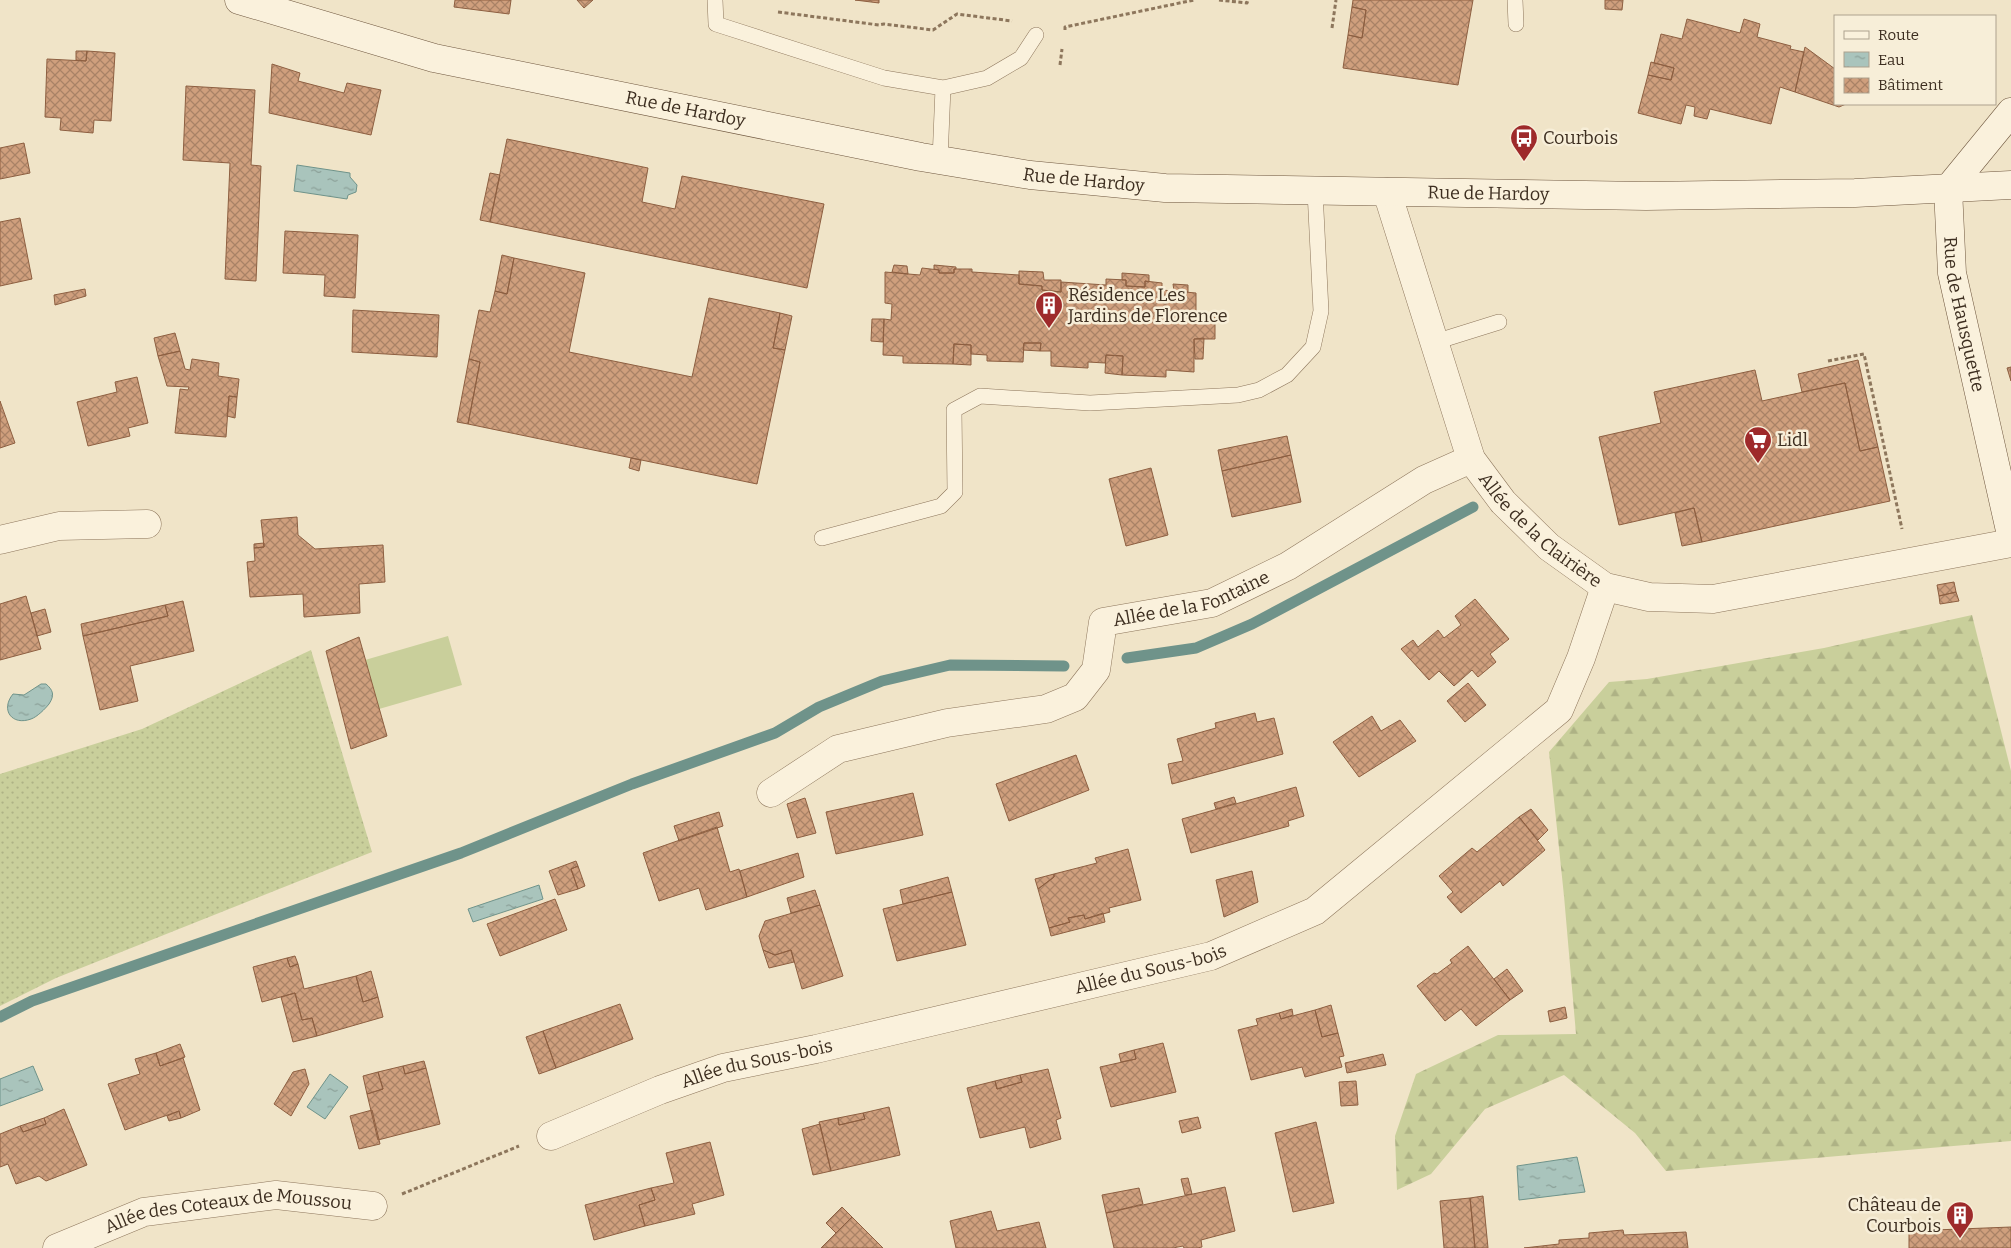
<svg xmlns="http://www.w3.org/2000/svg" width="2011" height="1248" font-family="Bitter,serif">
  <defs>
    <pattern id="grass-dots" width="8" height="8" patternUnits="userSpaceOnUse" patternTransform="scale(1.25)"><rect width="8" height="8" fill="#c9cf9b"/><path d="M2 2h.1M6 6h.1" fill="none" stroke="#aeb285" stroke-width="1.8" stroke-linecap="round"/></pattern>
    <pattern id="forest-firs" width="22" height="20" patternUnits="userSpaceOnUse" patternTransform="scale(1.25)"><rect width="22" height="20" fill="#c9cf9b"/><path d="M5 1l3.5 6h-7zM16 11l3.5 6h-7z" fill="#aeb285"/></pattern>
    <pattern id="water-ripples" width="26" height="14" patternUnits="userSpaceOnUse" patternTransform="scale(1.25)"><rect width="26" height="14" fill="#a9c4bc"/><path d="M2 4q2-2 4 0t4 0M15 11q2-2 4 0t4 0" fill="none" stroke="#8ba098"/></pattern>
    <pattern id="building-cross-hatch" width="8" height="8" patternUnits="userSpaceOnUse" patternTransform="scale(1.25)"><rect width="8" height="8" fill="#cf9f7d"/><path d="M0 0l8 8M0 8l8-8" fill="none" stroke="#a98266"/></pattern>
  </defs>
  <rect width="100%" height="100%" fill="#f0e4c8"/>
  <!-- grass -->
  <path fill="url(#grass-dots)" d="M311 650 372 852 56 978 0 1006V774L142 729Z"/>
  <!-- forest -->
  <path fill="url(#forest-firs)" d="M1972 615 2011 771V1141L1666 1171 1635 1133 1564 1075 1485 1109 1431 1174 1397 1190 1395 1136 1416 1074 1498 1035 1576 1034 1564 896 1549 752 1609 682 1647 679 1824 648Z"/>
  <!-- pitch -->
  <path fill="#c9cf9b" d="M448 636 462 685 379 709 365 660Z"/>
  <!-- water -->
  <path fill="url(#water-ripples)" stroke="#6f938a" d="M297 165 350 173V177L357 185 356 192 348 195 347 199 294 191Z
    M41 684H46C53 690 55 695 49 704 45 709 37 717 31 719 12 726 0 710 13 694L24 695Z
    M539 885 543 899 473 922 468 909Z
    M33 1066 43 1090 0 1106V1079Z
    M330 1074 348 1087 325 1119 307 1107Z
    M1577 1157 1585 1192 1519 1200 1517 1166Z"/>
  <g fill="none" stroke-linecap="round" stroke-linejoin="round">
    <!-- stream -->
    <path stroke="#6f938a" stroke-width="11" d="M1127 658 1196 648 1252 624 1473 507
      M0 1017 32 1001 461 853 632 784 775 733 819 707 882 681 950 665 1064 666"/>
  </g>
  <!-- building -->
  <path fill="url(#building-cross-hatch)" stroke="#8d5f41" d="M455 0H511L509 14 454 7Z
    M577 0H593L584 8Z
    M855 0H879V3Z
    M1353 0H1473L1458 85 1343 68 1348 35 1362 38 1366 10 1352 7Z
    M1605 0H1623L1622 10 1605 9Z
    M1352 7 1366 10 1362 38 1348 35Z
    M1687 19 1740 33 1744 19 1760 24 1757 37 1791 46 1790 49 1804 52 1795 92 1780 87 1771 124 1710 109 1707 119 1694 116 1695 107 1686 105 1681 124 1638 113 1648 75 1671 80 1674 68 1654 63 1661 34 1682 39Z
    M1805 47 1835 69V104H1846L1839 107 1795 92Z
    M76 51H87L86 61 76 60Z
    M87 51 115 53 111 121 94 120 93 133 60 130 61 118 45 117 47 59 86 61Z
    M1651 62 1674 68 1671 80 1648 75Z
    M272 64 300 73 298 81 344 93 347 83 381 90 371 135 269 113Z
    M186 86 255 90 251 165 261 166 256 281 225 279 230 163 183 160Z
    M507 139 648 168 642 202 675 209 682 176 824 204 807 288 490 222Z
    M24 143 30 173 0 179V148Z
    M490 173 500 175 490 222 480 220Z
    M20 218 32 279 0 286V222Z
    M285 231 358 235 355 298 324 296 325 275 283 273Z
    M502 255 514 258 507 294 495 291Z
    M514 258 585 273 569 352 692 377 709 298 780 313 773 348 785 350 757 484 468 424 480 362 469 359 479 310 490 312 495 291 507 294Z
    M894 265 907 266 908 274 892 272Z
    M934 265 956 267V269H954V273H939V270L934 269Z
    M922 268 939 270V273H954V269H972V272L1019 275V284L1042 286V290L1061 292V282L1106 285V279L1126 280V286L1145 287V281L1162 283V290L1196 293V316L1215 317V339H1194V372L1166 370V377L1122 375 1123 356 1106 355 1105 363 1088 362V368L1051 366V351H1040L1041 343H1024L1023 362 987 361V355L971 354V345L954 344 953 364 903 363V356L883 355 884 319 891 320 892 304 885 303V272L920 275Z
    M1019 271 1043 272 1044 280H1061V292L1042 290V286L1019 284Z
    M1122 273 1149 275V282L1145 281V287L1126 286V280H1122Z
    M1173 284 1188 285V292L1174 291Z
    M85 289 86 296 55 305 54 295Z
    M353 310 439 315 437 357 352 352Z
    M780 313 792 316 785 350 773 348Z
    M872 319H884L883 342 871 341Z
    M175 333 180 351 158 356 154 338Z
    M1204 338 1203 359H1195L1194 339Z
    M1024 343H1041L1040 351 1023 350Z
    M954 344 971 345V365L953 364Z
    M180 351 185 369 190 370 192 359 219 363 218 376 239 379 237 397 229 396 226 437 175 433 180 389 188 390 189 387 167 386 158 356Z
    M1106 355 1123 356 1122 375 1105 373Z
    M469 359 480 362 468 424 457 422Z
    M1858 360 1878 447 1860 451 1845 383 1802 392 1798 374Z
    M2011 367V381L2007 368Z
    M1755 370 1762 401 1845 383 1860 451 1878 447 1890 501 1702 542 1694 508 1619 525 1599 437 1661 423 1654 392Z
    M137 377 148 423 128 428 130 436 88 446 77 402 117 392 115 382Z
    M229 396 237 397 235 418 227 416Z
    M0 401 15 443 0 448Z
    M1287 436 1291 455 1222 471 1218 450Z
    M1291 455 1301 502 1232 517 1222 471Z
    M631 458 641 460 639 471 629 468Z
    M1151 468 1168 535 1126 546 1109 479Z
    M1694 508 1702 542 1682 546 1675 513Z
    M297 517 298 535 315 549 383 545 385 582 359 584 360 613 304 617 303 594 250 597 247 562 255 561 254 548 264 547 261 520Z
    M264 543V547L254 548V544Z
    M1954 582 1956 592 1939 596 1937 585Z
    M1956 592 1959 601 1940 604 1939 596Z
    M26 596 41 649 0 660V604Z
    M1475 599 1509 639 1490 654 1496 662 1478 677 1472 670 1454 686 1439 671 1429 680 1401 649 1413 640 1418 647 1438 630 1444 638 1461 625 1455 616Z
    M183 601 194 651 130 666 138 701 100 710 83 636 168 616 165 605Z
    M165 605 168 616 83 636 81 624Z
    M45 609 51 632 37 636 31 613Z
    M359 637 387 736 351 749 326 651Z
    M1468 683 1486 705 1465 722 1447 701Z
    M1255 713 1257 722 1274 718 1283 754 1172 784 1168 764 1183 761 1177 739 1216 728 1215 723Z
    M1372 716 1381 731 1400 720 1416 741 1359 777 1333 742Z
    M1076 755 1089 790 1009 821 996 784Z
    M1296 787 1304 816 1288 821 1289 826 1191 853 1182 819Z
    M913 793 923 835 836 854 826 812Z
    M1234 797 1236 803 1216 809 1214 803Z
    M805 798 816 833 797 838 787 804Z
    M1531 809 1548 830 1538 840 1519 817Z
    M719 812 723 826 679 841 674 826Z
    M1519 817 1545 850 1503 886 1500 881 1461 913 1447 897 1453 892 1439 876 1472 848 1477 852Z
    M717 827 730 872 739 869 747 897 706 910 699 888 659 901 643 853Z
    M1128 849 1141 900 1109 908 1110 912 1085 919 1084 915 1068 918 1070 922 1049 928 1038 889 1054 877V874L1097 863 1095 858Z
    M798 853 804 877 747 897 740 871Z
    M576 861 578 866 571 869 578 889 558 895 549 871Z
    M578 866 585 886 578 889 571 869Z
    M1252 871 1258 902 1224 917 1216 880Z
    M1054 874V877L1038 889 1035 879Z
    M948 877 952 892 903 904 900 890Z
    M815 890 820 905 791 913 787 898Z
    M952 892 966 945 897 961 883 909Z
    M555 899 567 930 500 956 487 924Z
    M820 905 843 976 802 989 791 950 775 955 763 950 759 936 765 921Z
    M1103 913 1105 922 1051 936 1049 928 1070 922 1068 918 1084 915 1085 919Z
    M1468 946 1510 1000 1476 1026 1461 1009 1445 1021 1417 986 1434 973 1437 974 1452 963 1450 960Z
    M763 950 775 955 791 950 794 962 769 968Z
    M295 956 298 964 290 967 287 958Z
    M287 958 290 967 298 964 304 989 356 976 363 1002 378 997 383 1017 317 1036 312 1018 302 1020 295 993 262 1002 253 967Z
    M1507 969 1523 991 1510 1000 1494 979Z
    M371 971 378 997 363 1002 356 976Z
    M295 993 302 1020 312 1018 317 1036 293 1042 281 997Z
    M620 1004 633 1039 556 1068 543 1031Z
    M1331 1005 1338 1033 1322 1037 1315 1010Z
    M1565 1007 1567 1018 1550 1022 1548 1011Z
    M1292 1009 1293 1015 1281 1019 1279 1013Z
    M1315 1010 1322 1037 1338 1033 1344 1056 1339 1057 1342 1067 1305 1077 1302 1067 1251 1080 1238 1030 1258 1025 1256 1019 1279 1013 1281 1019Z
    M543 1031 556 1068 539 1074 526 1037Z
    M1163 1043 1176 1092 1111 1107 1100 1067 1136 1059 1134 1050Z
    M180 1044 185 1057 160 1066 156 1053Z
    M1134 1050 1136 1059 1121 1062 1119 1054Z
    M156 1053 160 1066 183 1058 200 1110 181 1118 179 1111 125 1130 108 1084 140 1074 135 1059Z
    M1383 1054 1386 1065 1347 1073 1345 1063Z
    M424 1061 426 1068 405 1074 403 1066Z
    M403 1066 405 1074 426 1068 440 1124 378 1140 367 1094 383 1089 378 1072Z
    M305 1069 309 1084 291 1116 274 1104 293 1072Z
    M1048 1069 1061 1118 1056 1120 1061 1139 1030 1148 1025 1127 980 1138 967 1088 995 1081 997 1089 1022 1082 1020 1075Z
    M378 1072 383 1089 367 1094 363 1076Z
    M1020 1075 1022 1082 997 1089 995 1081Z
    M1356 1081 1358 1105 1341 1106 1339 1082Z
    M889 1107 900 1155 831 1171 819 1122 838 1118 839 1125 865 1119 863 1113Z
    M64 1109 87 1165 46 1181 39 1176 16 1184 8 1164 0 1167V1134L20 1126 23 1132 46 1124 44 1118Z
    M372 1110 380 1144 359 1149 350 1116Z
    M179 1111 181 1118 169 1121 167 1116Z
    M863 1113 865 1119 839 1125 838 1118Z
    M1198 1117 1201 1128 1182 1133 1179 1121Z
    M44 1118 46 1124 23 1132 20 1126Z
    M1316 1122 1334 1203 1293 1212 1275 1133Z
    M820 1124 831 1171 813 1175 802 1129Z
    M710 1142 724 1195 692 1204 695 1214 645 1226 639 1205 655 1200 651 1188 674 1183 666 1153Z
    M1188 1178 1192 1194 1185 1195 1181 1179Z
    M1225 1187 1235 1231 1201 1240 1202 1247 1197 1248H1184L1183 1246 1173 1248H1114L1106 1213Z
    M651 1188 655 1200 639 1205 645 1226 594 1240 585 1205Z
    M1139 1188 1143 1204 1106 1213 1102 1195Z
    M1483 1196 1488 1248H1475L1470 1198Z
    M1470 1198 1475 1248H1444L1440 1201Z
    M842 1207 852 1217 836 1233 826 1223Z
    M991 1211 997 1231 1039 1222 1046 1248H956L950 1221Z
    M852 1217 883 1248H821Z
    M2011 1227V1248H1909V1231Z
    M1623 1230 1624 1235 1686 1232 1688 1248H1524L1559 1244V1240L1589 1238V1233Z"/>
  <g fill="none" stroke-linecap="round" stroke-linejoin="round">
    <!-- lane casing -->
    <g stroke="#8d765c" stroke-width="16">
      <path id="lane" d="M715 0 716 24 884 78 943 88
        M1515 0 1516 24
        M940 160 943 88 987 78 1021 58 1036 35
        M1435 342 1499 322
        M822 538 941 506 955 492 954 410 980 396 1090 403 1238 395 1259 390 1287 375 1313 347 1321 311 1315 191"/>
    </g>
    <!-- street casing -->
    <g stroke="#8d765c" stroke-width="29">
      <g id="street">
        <path id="s1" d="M1387 192 1471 459 1503 502 1549 547 1605 587 1649 597 1713 599 2011 543"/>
        <path d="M0 540 59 526 147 524"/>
        <path id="s2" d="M771 793 838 749 947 723 1046 709 1075 697 1096 670 1103 622 1212 603 1288 566 1424 480 1471 459"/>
        <path id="s3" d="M551 1136 660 1090 723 1068 816 1049 1211 956 1315 911 1559 710 1581 658 1605 587"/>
        <path id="s4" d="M57 1248 144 1212 276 1195 373 1206"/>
      </g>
    </g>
    <!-- secondary casing -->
    <g stroke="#6f573f" stroke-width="29">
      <g id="secondary">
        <path id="s5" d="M239 0 434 58 921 157 1030 175 1165 188 1646 196 1855 193 2011 185"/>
        <path id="s6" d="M2011 112 1948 189 1952 273 2011 535"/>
      </g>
    </g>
    <!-- path -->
    <path stroke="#8d765c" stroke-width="3" stroke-dasharray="4 2.5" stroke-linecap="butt" d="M1219 0 1247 3 1248 0
      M778 12 879 25 884 24 933 30 957 14 1012 21
      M1332 28 1336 0
      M1065 30V27L1194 0
      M1060 65 1062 49
      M1828 361 1864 354 1902 529
      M402 1194 519 1146"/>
    <!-- lane -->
    <use href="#lane" stroke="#faf1dc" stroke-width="15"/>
    <!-- street -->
    <use href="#street" stroke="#faf1dc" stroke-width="28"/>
    <!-- secondary -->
    <use href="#secondary" stroke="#faf1dc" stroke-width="28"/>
  </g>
  <!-- icons -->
  <defs>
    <g id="bus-pin" transform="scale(1.4375)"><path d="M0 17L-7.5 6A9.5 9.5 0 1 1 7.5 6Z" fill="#9e2a2b" stroke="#f7eed8"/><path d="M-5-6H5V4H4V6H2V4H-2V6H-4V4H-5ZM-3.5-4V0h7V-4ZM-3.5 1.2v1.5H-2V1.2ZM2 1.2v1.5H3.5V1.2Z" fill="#fff"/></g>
    <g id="building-pin" transform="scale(1.4375)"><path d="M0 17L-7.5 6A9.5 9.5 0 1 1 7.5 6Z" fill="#9e2a2b" stroke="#f7eed8"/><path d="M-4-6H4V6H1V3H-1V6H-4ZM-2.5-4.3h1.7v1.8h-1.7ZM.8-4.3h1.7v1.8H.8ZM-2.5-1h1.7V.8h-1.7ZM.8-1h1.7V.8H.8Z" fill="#fff"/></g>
    <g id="supermarket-pin" transform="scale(1.4375)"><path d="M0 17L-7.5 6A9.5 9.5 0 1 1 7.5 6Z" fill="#9e2a2b" stroke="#f7eed8"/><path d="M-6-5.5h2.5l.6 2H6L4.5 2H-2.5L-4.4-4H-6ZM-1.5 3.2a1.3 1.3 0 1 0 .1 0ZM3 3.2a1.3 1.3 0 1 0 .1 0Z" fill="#fff"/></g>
  </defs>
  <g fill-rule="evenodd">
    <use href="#bus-pin" x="1524" y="138"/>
    <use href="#building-pin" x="1049" y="305"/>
    <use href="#supermarket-pin" x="1758" y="440"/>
    <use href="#building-pin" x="1960" y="1215"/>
  </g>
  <g text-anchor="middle" stroke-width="5" stroke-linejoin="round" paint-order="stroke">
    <!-- street labels -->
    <g font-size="18" fill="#3d2e20" stroke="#f7eed8">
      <text dy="6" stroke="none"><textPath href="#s5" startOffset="460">Rue de Hardoy</textPath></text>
      <text dy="6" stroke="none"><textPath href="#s5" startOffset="865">Rue de Hardoy</textPath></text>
      <text dy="6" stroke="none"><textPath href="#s5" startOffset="1270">Rue de Hardoy</textPath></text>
      <text dy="6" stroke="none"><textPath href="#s6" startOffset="226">Rue de Hausquette</textPath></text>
      <text dy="6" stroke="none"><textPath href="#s1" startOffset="380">Allée de la Clairière</textPath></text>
      <text dy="6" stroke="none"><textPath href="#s2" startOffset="498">Allée de la Fontaine</textPath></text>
      <text dy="6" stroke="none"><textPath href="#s3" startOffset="624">Allée du Sous-bois</textPath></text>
      <text dy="6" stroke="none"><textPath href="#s3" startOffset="219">Allée du Sous-bois</textPath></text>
      <text dy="6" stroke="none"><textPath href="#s4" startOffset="178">Allée des Coteaux de Moussou</textPath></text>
    </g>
    <!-- poi labels -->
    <g font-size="18" fill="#3d2e20" stroke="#f7eed8" text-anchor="start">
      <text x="1543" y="144">Courbois</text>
      <text x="1068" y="301">Résidence Les<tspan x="1068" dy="21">Jardins de Florence</tspan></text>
      <text x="1777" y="446">Lidl</text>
      <text x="1941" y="1211" text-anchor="end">Château de<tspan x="1941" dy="21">Courbois</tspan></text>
    </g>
  </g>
  <!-- legend -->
  <rect x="1834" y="15" width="162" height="90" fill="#f7eed8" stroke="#ada18e"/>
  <rect x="1844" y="31" width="25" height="8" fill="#faf1dc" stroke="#ada18e"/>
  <text x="1878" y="40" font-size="15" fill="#3d2e20">Route</text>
  <rect x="1844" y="52" width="25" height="15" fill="url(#water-ripples)" stroke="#ada18e"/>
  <text x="1878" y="65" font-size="15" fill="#3d2e20">Eau</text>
  <rect x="1844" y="78" width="25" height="15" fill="url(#building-cross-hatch)" stroke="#ada18e"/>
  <text x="1878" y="90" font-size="15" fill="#3d2e20">Bâtiment</text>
</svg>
